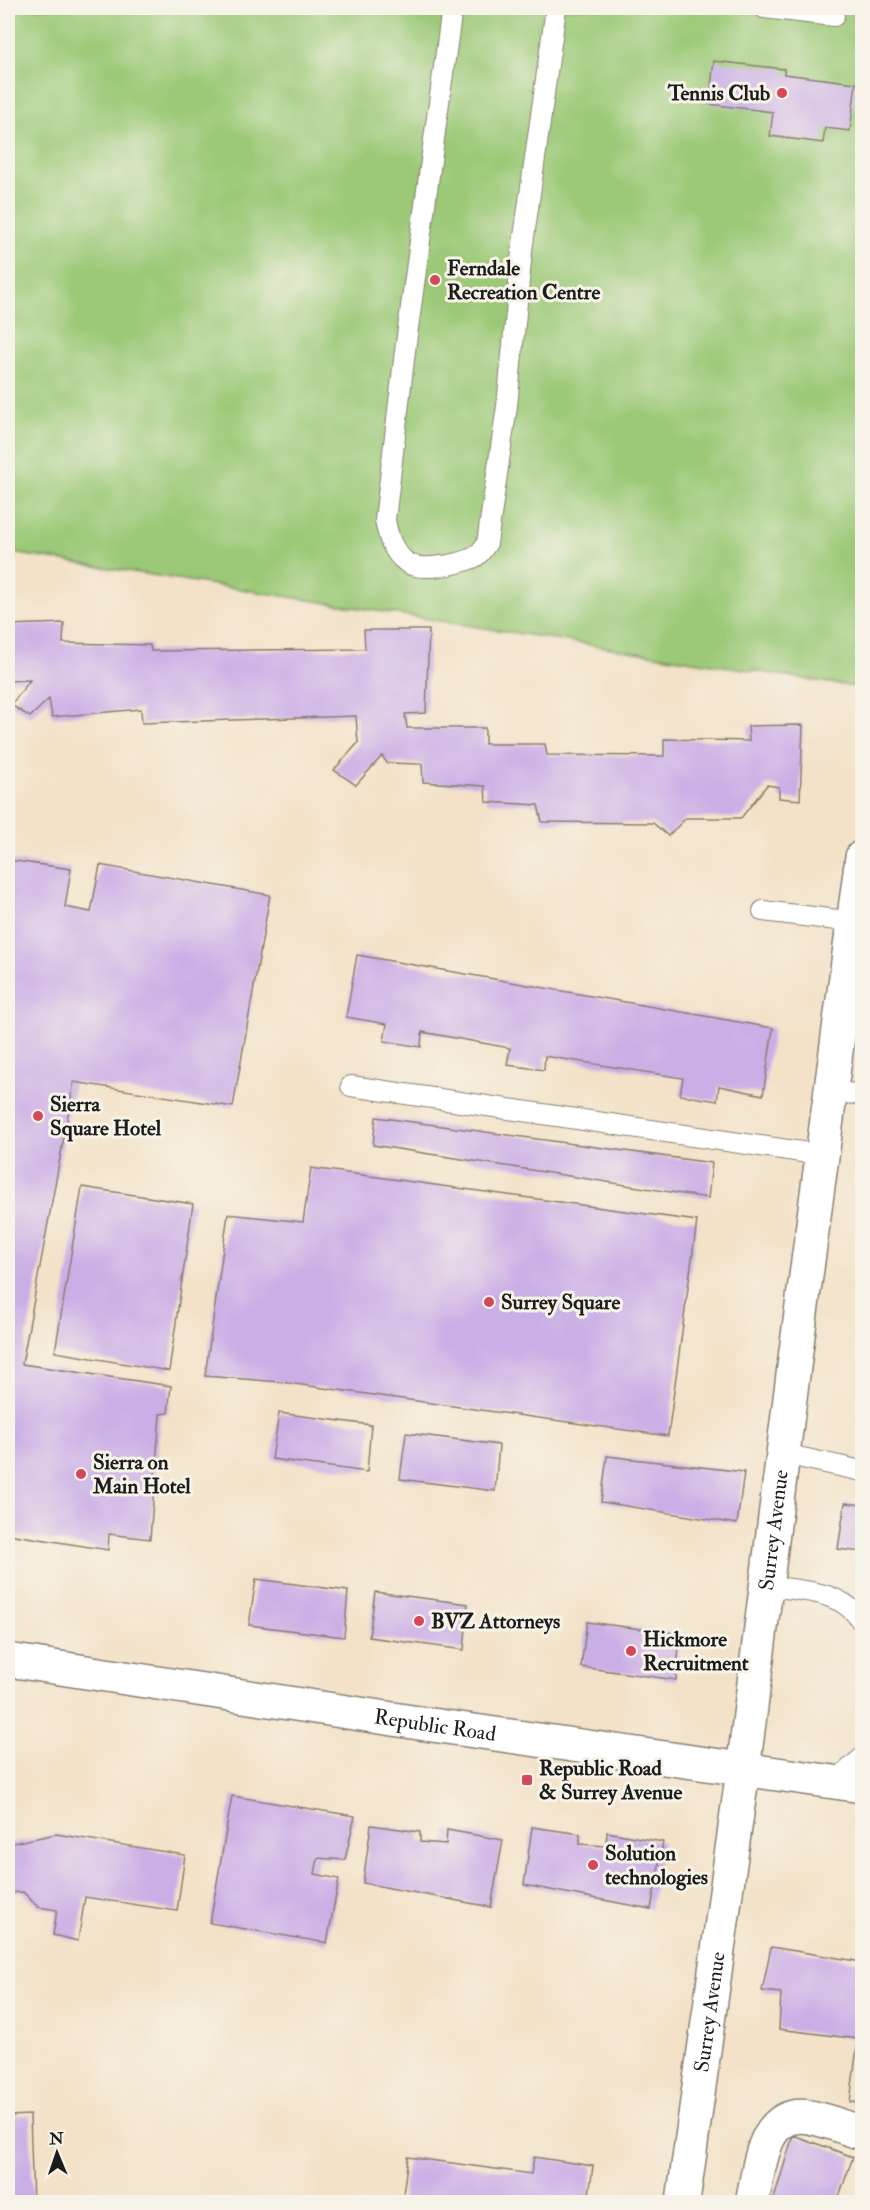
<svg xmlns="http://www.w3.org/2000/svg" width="870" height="2210" font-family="'IM FELL Double Pica',serif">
  <rect width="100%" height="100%" fill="#f7f3e8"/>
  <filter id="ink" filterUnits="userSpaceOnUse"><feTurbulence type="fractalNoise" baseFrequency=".0167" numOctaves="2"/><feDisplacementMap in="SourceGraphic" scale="12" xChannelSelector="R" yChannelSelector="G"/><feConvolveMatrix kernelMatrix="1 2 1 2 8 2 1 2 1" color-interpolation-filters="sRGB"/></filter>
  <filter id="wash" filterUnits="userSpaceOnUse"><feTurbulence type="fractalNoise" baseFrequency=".008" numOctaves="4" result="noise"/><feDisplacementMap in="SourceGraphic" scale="24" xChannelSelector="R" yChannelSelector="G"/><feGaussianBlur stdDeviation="1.35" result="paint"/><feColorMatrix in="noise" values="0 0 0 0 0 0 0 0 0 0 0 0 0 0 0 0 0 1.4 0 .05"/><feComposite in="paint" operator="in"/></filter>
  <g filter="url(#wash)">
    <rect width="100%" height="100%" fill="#f3e2c8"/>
    <!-- green -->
    <path fill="#9bc977" stroke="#5c724a" stroke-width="1.5" d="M8 8H862V688L8 552Z"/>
    <g id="blocks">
      <!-- building -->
      <path fill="#caaee6" d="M714 61 784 69V74L856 83 850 131 825 128 823 143 770 136 773 112 709 104Z
        M64 623 63 643 150 645 151 651 365 649 364 630H429L426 713 405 714 407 728H485V744H545L547 755 664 756V739L749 741 748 726 803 725 800 800 779 798V787L767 785 741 818H686L668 836 653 823 542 822 538 805 486 802 485 786 423 782 422 764 387 763 382 756 356 785 334 770 358 743 356 716 142 723 141 709 52 717 49 699 30 717 11 705 30 680 8 681V625Z
        M8 860 71 869 65 907 91 912 100 865 270 895 233 1107 74 1082 22 1364 171 1386 168 1413 160 1414 150 1539 109 1534 108 1550 8 1534Z
        M357 955 773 1028 763 1095 719 1086 717 1101 680 1095 683 1078 545 1056 544 1070 507 1065 510 1048 422 1032 421 1047 384 1041 387 1024 346 1017Z
        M376 1117 712 1163 708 1198 373 1145Z
        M311 1168 697 1221 668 1436 281 1382 205 1376 228 1214 303 1222Z
        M82 1187 193 1204 169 1371 55 1352Z
        M279 1413 371 1425 367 1472 272 1459Z
        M406 1433 499 1445 495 1491 400 1479Z
        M607 1456 744 1472 737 1524 601 1502Z
        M845 1503 862 1505V1552L838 1549Z
        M256 1579 348 1591 344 1637 249 1625Z
        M375 1592 468 1604 464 1650 369 1637Z
        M587 1622 680 1634 676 1680 581 1667Z
        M232 1796 355 1816 345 1860 318 1858 315 1874 339 1879 327 1943 210 1923Z
        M371 1825 420 1832V1842L446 1844 447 1830 503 1840 491 1907 363 1883Z
        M532 1827 580 1834V1844L606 1846 607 1832 663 1842 651 1909 524 1885Z
        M56 1834 185 1855 177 1911 85 1897 78 1941 53 1935 57 1910 38 1907 23 1892 8 1893V1844Z
        M771 1947 862 1962V2103L850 2102 858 2039 779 2029 781 1993 762 1991Z
        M30 2115 33 2202H8V2116Z
        M793 2135 853 2157 837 2202H773Z
        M408 2157 531 2174 534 2157 593 2166 588 2202H402Z"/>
    </g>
  </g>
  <g filter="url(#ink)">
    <use href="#blocks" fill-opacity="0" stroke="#887f72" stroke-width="1.5"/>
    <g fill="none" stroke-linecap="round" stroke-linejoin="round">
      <!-- service casing -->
      <g stroke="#887f72" stroke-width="22">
        <path id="service" d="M452 8 406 343 385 520C388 536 392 551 406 562 418 572 456 565 470 559 478 557 482 550 487 543L507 406 522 251 556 8
          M764 8 834 16
          M763 911 854 922
          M351 1086 822 1155
          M831 1091 862 1095
          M784 1454 862 1471
          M768 1586C801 1591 843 1590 862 1622
          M834 1782 862 1758"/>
      </g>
      <!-- minor casing -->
      <g stroke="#887f72" stroke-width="36">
        <g id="minor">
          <path id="s1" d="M683 2202 743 1770 796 1351 862 857"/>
          <path d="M752 2202C760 2170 761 2109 809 2117 827 2120 845 2128 862 2133"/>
        </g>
      </g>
      <!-- secondary casing -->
      <g stroke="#887f72" stroke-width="36">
        <g id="secondary">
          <path id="s2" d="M8 1660 432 1725 862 1786"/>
        </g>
      </g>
      <!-- service -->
      <use href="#service" stroke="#fff" stroke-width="20"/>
      <!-- minor -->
      <use href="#minor" stroke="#fff" stroke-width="33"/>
      <!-- secondary -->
      <use href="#secondary" stroke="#fff" stroke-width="33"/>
    </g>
  </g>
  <!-- markers -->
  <g fill="#d1495b" stroke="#f7f3e8" stroke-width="2">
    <circle cx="782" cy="93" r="6"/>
    <circle cx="435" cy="280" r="6"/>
    <circle cx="38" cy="1116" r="6"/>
    <circle cx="489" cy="1302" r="6"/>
    <circle cx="81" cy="1474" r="6"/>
    <circle cx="419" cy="1621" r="6"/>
    <circle cx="631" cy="1651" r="6"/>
    <rect x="521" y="1774" width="12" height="12" rx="3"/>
    <circle cx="593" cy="1865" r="6"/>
  </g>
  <g text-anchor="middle" stroke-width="6" stroke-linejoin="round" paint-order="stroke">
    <!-- poi labels -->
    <g font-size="21" font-weight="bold" fill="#1c1c1c" stroke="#f7f3e8" text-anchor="start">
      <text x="770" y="100" text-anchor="end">Tennis Club</text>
      <text x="447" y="275">Ferndale<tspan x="447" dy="24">Recreation Centre</tspan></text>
      <text x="50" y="1111">Sierra<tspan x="50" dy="24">Square Hotel</tspan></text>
      <text x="501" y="1309">Surrey Square</text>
      <text x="93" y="1469">Sierra on<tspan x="93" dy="24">Main Hotel</tspan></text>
      <text x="431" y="1628">BVZ Attorneys</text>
      <text x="643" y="1646">Hickmore<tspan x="643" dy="24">Recruitment</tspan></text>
      <text x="539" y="1775">Republic Road<tspan x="539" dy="24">&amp; Surrey Avenue</tspan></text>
      <text x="605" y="1860">Solution<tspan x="605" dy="24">technologies</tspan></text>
    </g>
    <!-- street labels -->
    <g font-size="21" fill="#1c1c1c" stroke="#f7f3e8">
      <text dy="7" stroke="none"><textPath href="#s1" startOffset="678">Surrey Avenue</textPath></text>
      <text dy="7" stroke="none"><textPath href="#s2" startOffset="432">Republic Road</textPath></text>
      <text dy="7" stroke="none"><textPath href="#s1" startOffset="192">Surrey Avenue</textPath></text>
    </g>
  </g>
  <!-- margin -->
  <rect width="870" height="2210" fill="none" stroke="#f7f3e8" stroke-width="30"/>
  <!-- north arrow -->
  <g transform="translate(57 2153) rotate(358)" stroke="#f7f3e8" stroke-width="4.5" paint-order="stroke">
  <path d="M0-4.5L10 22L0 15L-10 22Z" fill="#1c1c1c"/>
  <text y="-9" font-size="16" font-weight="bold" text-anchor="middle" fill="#1c1c1c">N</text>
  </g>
</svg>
